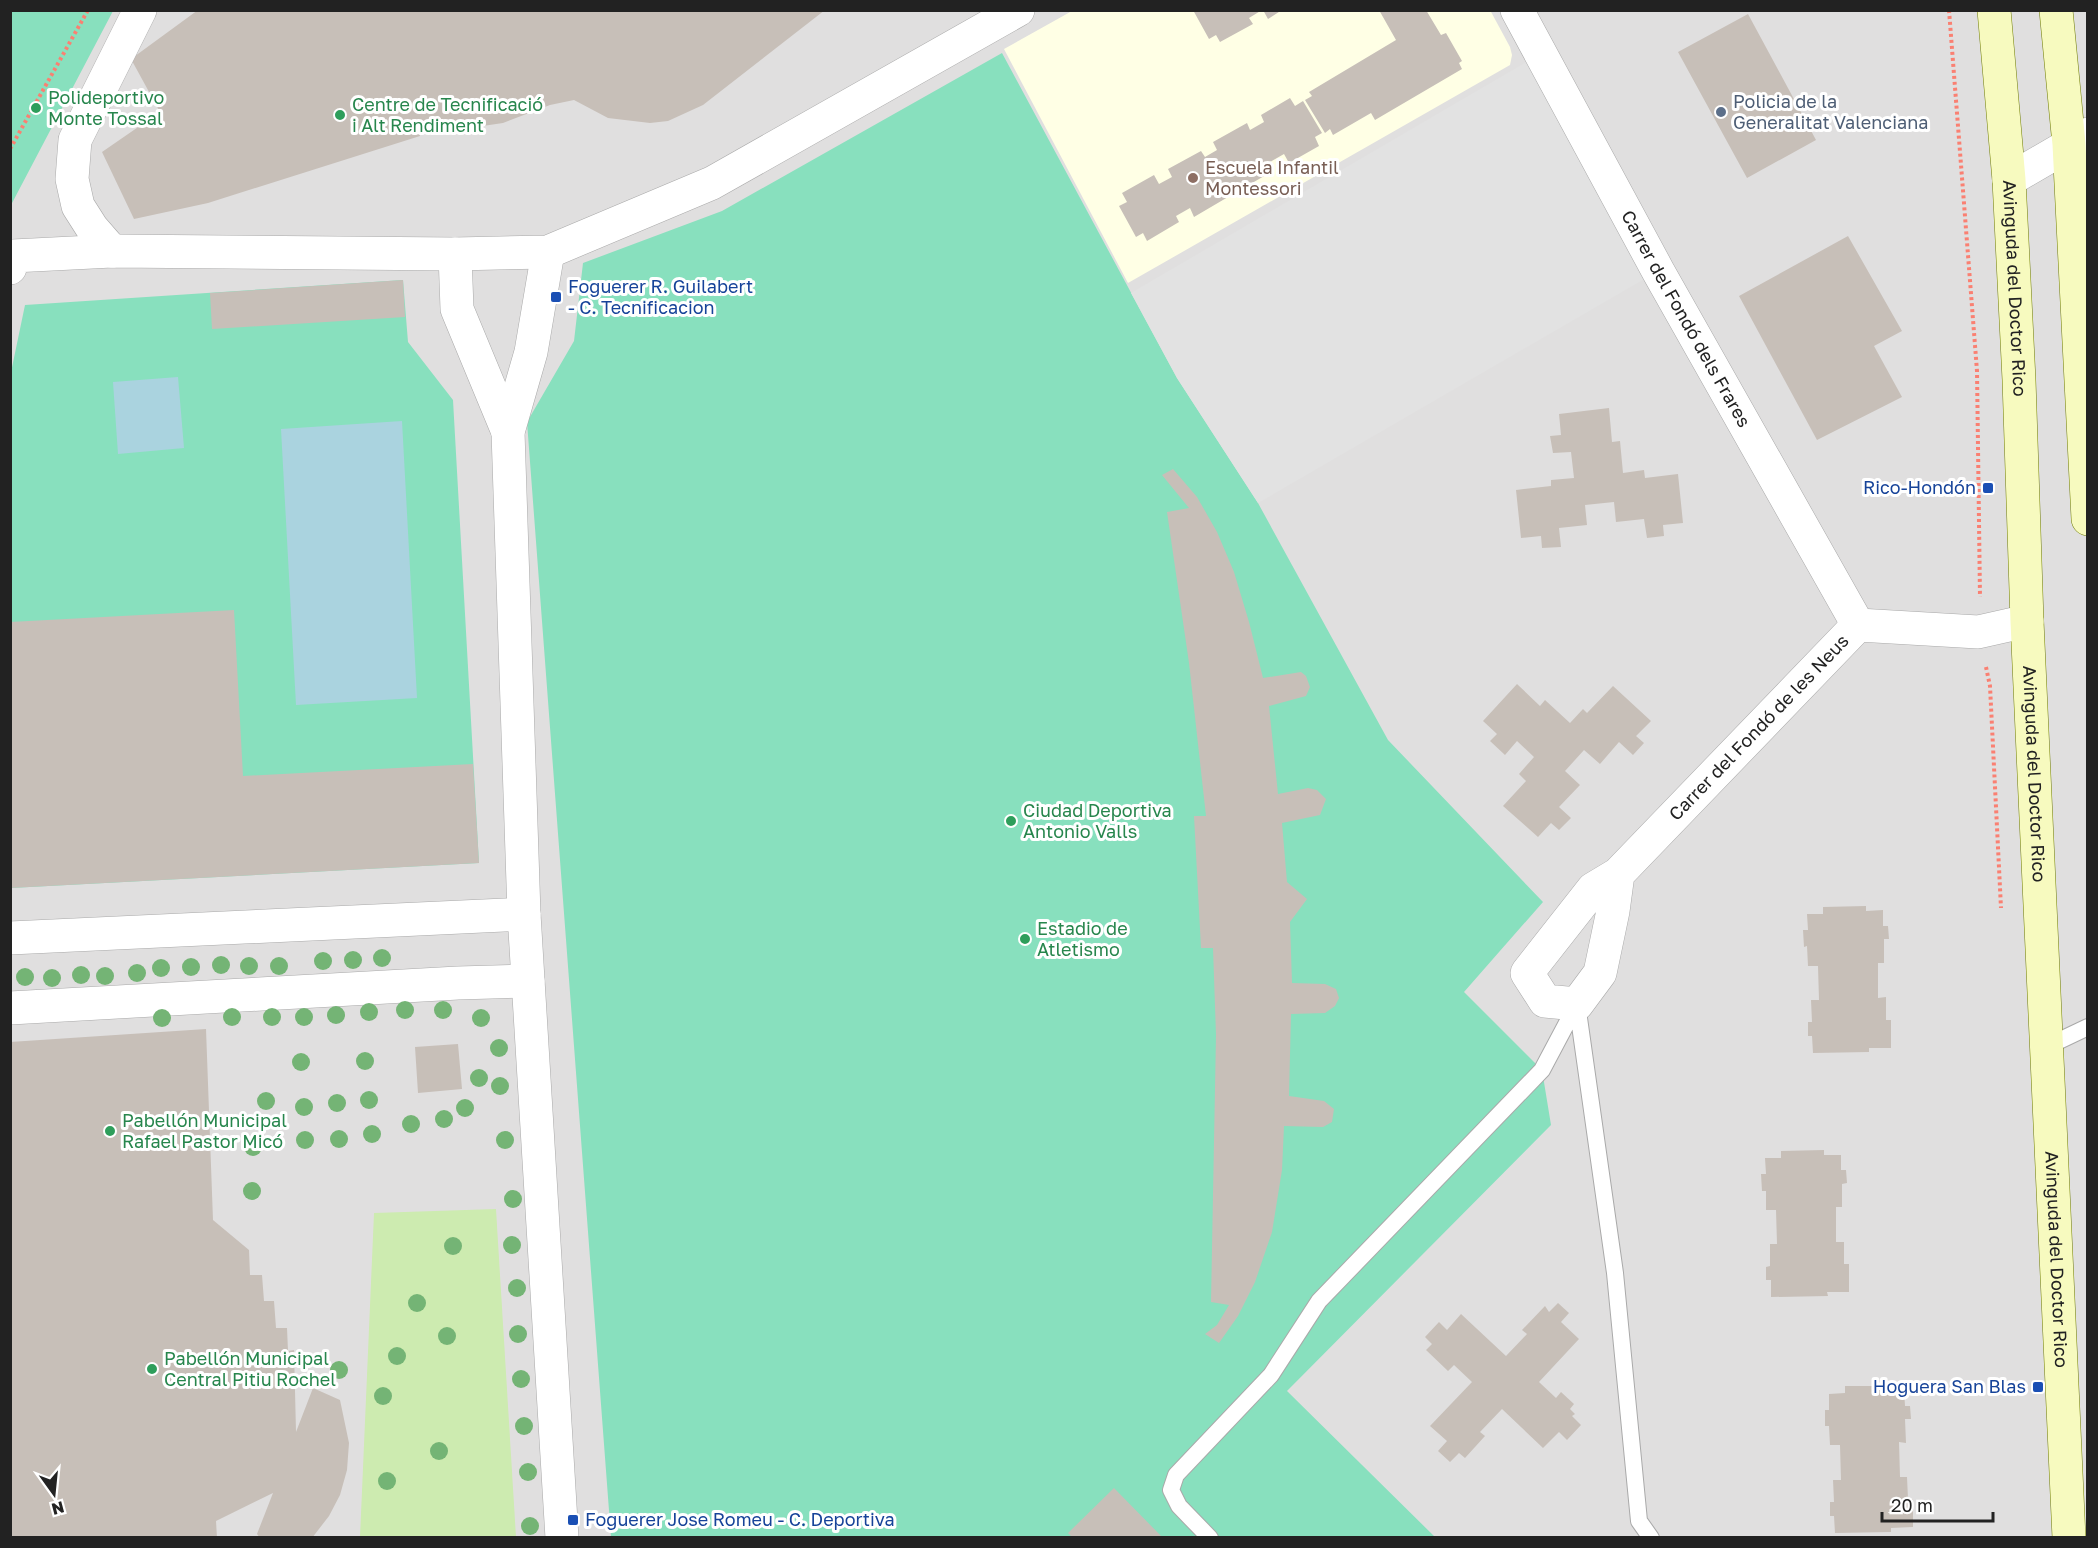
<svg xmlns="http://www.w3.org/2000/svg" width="2098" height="1548" font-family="'Golos Text',sans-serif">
  <rect width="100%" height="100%" fill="#f2efe9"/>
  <!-- residential -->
  <path fill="#e0dfdf" d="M11 11H2087V1537H11Z"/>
  <!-- education -->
  <path fill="#ffffe5" d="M1490 10 1510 47 1512 55 1510 65 1128 283 1004 49 1072 11Z"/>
  <!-- grass -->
  <path fill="#cdebb0" d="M496 1209 516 1537H360L374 1213Z"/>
  <!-- pitch -->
  <path fill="#88e0be" d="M11 10 113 11 11 205 10 11Z
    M1002 53 1177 378 1258 503 1388 740 1543 902 1464 992 1542 1070 1551 1125 1287 1391 1435 1537H611L527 422 574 341 583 263 722 211Z
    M403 280 408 342 453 400 479 863 11 888 10 377 25 305Z"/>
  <!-- parking -->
  <path fill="#e2e2e2" d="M1540 54 1658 271 1258 503 1177 378 1131 293Z"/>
  <!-- water -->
  <path fill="#aad3df" d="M178 377 184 448 118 454 113 382Z
    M402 421 417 698 296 705 281 429Z"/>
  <!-- building -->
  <path fill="#c7bfb8" d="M198 10H825L703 105 668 121 650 123 608 118 574 100 550 105 503 123 462 129 418 125 420 136 208 203 134 219 102 152 160 112 131 59Z
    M1193 10H1262L1249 18 1253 24 1220 42 1216 35 1209 39Z
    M1263 10H1282L1268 19Z
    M1379 10H1426L1441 35 1446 33 1462 61 1459 63 1462 69 1375 120 1371 113 1333 135 1330 129 1325 133 1305 100 1312 96 1309 92 1396 40Z
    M1748 14 1816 140 1747 178 1678 52Z
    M1290 98 1295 106 1303 101 1322 133 1315 137 1319 146 1289 163 1284 154 1268 163 1273 171 1240 190 1236 184 1224 191 1228 197 1194 217 1190 208 1176 216 1179 222 1147 241 1143 233 1136 237 1119 206 1127 202 1122 193 1154 175 1159 184 1172 177 1168 169 1201 151 1205 157 1217 150 1213 142 1247 123 1250 130 1264 122 1261 115Z
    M1848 236 1902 331 1874 346 1902 397 1817 440 1739 296Z
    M403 280 405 317 212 329 210 293Z
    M1609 408 1612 442 1620 441 1623 473 1644 470 1645 478 1678 474 1683 523 1663 525 1664 536 1647 538 1644 519 1616 522 1614 502 1585 505 1587 525 1559 528 1561 547 1542 548 1541 536 1521 538 1516 490 1551 486V480L1574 478 1571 452 1553 453 1550 436 1561 435 1559 414Z
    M1173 469 1197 497 1217 532 1234 572 1249 622 1263 678 1301 672 1306 676 1310 687 1306 696 1269 706 1278 794 1308 788 1317 790 1326 799 1320 815 1282 823 1287 882 1307 899 1290 922 1292 983 1325 984 1336 989 1339 998 1335 1006 1325 1013 1291 1014 1289 1096 1324 1101 1334 1109 1332 1122 1323 1127 1284 1126 1282 1170 1272 1232 1255 1282 1238 1316 1219 1343 1205 1334 1217 1325 1229 1305 1211 1302 1216 1035 1213 948H1201L1194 816H1206L1189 663 1167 512 1189 508 1162 475Z
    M234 610 243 776 473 764 479 863 10 888V622Z
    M1517 684 1540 706 1545 700 1570 723 1583 709 1587 713 1613 686 1651 721 1636 736 1644 743 1633 755 1619 742 1600 764 1584 750 1565 771 1580 785 1559 807 1571 818 1559 830 1551 823 1538 837 1503 806 1526 781 1519 774 1534 757 1517 741 1505 755 1490 741 1497 734 1483 721Z
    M1866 906V911L1883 910V926H1888L1889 939H1884V963H1878V998L1886 997V1020H1891V1048H1869V1052L1813 1053 1812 1036H1808V1022H1812L1811 1000H1819L1818 966H1808L1807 946 1804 947 1803 930H1808L1807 914H1823V907Z
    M206 1029 213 1220 249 1250 250 1275H262L264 1301H274L276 1328H287L288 1351 294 1350 296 1432 313 1388 340 1400 349 1443 347 1470 340 1495 329 1516 312 1538H260L257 1534 273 1493 216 1521 217 1538H10V1042Z
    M458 1044 462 1089 418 1093 415 1047Z
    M1824 1150V1155H1841V1170H1846L1847 1183 1842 1184V1207H1836V1242H1844V1264H1849V1292H1827L1828 1296 1771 1297V1280H1766V1267L1770 1266V1244H1777L1776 1210H1766V1191H1762L1761 1174H1766L1765 1158H1781V1151Z
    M1558 1303 1569 1313 1561 1322 1579 1339 1539 1382 1556 1398 1561 1392 1574 1404 1570 1409 1575 1414 1572 1416 1581 1425 1567 1440 1559 1432 1543 1448 1502 1409 1480 1432 1485 1436 1465 1458 1459 1453 1450 1462 1438 1451 1447 1441 1430 1426 1472 1382 1454 1365 1448 1371 1426 1350 1432 1344 1425 1337 1439 1322 1447 1330 1461 1314 1506 1356 1527 1334 1522 1330 1545 1306 1549 1312Z
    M1845 1386H1888V1390H1904L1905 1406H1910L1911 1419H1905L1906 1443 1899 1442 1900 1477H1907L1908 1499H1913V1527L1891 1528V1532L1835 1533 1834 1516H1830V1502H1834L1833 1480H1841L1840 1445H1830L1829 1426H1825V1410H1829V1394L1845 1393Z
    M1114 1488 1163 1538H1073L1068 1533Z"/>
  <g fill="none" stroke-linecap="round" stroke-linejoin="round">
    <!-- lane casing -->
    <g stroke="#a9a9a9" stroke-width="18">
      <path id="lane" d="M1577 1004 1615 1273 1639 1521 1651 1538
        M2046 1047 2088 1027
        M1210 1538 1179 1506 1171 1490 1176 1475 1271 1375 1319 1301 1542 1070 1577 1004"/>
    </g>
    <!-- street casing -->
    <g stroke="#a9a9a9" stroke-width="34">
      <g id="street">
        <path id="s1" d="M1517 10 1658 271 1858 625"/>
        <path d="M2009 180 2088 134"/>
        <path d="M112 251 92 228 78 206 72 179 75 140 140 10"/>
        <path d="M548 252 531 352 508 432 524 914 562 1538"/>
        <path d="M455 254 457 309 508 432"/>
        <path d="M10 268 13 256 112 251 455 254 548 252 712 183 1018 10"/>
        <path id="s2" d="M1618 874 1613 911 1600 973 1577 1004 1545 1001 1527 973 1593 889 1618 874 1858 625 1978 632 2027 621"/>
        <path d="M10 938 524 914"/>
        <path d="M10 1008 458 983 528 981"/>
      </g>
    </g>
    <!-- secondary casing -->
    <g stroke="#707d05" stroke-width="34">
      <g id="secondary">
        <path id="s3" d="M1994 10 2009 180 2019 380 2027 621 2069 1538"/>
        <path d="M2056 10 2069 144 2088 519"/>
      </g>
    </g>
    <!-- path -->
    <path stroke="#fa8072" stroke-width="4" stroke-dasharray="3 3" stroke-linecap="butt" d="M1949 10 1977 371 1980 597
      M10 149 88 10
      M1986 667 1990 686 2001 908"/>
    <!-- lane -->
    <use href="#lane" stroke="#fff" stroke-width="16"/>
    <!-- street -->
    <use href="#street" stroke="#fff" stroke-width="33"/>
    <!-- secondary -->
    <use href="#secondary" stroke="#f7fabf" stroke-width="33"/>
  </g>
  <!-- trees -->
  <g fill="#74b475">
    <circle cx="382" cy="958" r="9"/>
    <circle cx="353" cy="960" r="9"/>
    <circle cx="323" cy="961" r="9"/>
    <circle cx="221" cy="965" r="9"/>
    <circle cx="249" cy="966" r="9"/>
    <circle cx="279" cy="966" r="9"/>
    <circle cx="191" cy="967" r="9"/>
    <circle cx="161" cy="968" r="9"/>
    <circle cx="137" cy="973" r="9"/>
    <circle cx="81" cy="975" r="9"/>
    <circle cx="105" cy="976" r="9"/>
    <circle cx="25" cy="977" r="9"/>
    <circle cx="52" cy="978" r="9"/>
    <circle cx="405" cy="1010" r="9"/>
    <circle cx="443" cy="1010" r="9"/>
    <circle cx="369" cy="1012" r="9"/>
    <circle cx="336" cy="1015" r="9"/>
    <circle cx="232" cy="1017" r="9"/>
    <circle cx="272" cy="1017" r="9"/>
    <circle cx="304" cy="1017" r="9"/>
    <circle cx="162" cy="1018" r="9"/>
    <circle cx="481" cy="1018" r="9"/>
    <circle cx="499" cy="1048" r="9"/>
    <circle cx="365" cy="1061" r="9"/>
    <circle cx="301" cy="1062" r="9"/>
    <circle cx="479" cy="1078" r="9"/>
    <circle cx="500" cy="1086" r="9"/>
    <circle cx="369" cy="1100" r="9"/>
    <circle cx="266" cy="1101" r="9"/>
    <circle cx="337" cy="1103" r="9"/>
    <circle cx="304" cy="1107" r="9"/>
    <circle cx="465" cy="1108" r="9"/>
    <circle cx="444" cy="1119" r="9"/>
    <circle cx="411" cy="1124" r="9"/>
    <circle cx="372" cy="1134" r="9"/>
    <circle cx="339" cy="1139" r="9"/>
    <circle cx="305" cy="1140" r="9"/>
    <circle cx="505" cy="1140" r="9"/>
    <circle cx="253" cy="1147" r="9"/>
    <circle cx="252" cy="1191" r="9"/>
    <circle cx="513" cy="1199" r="9"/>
    <circle cx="512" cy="1245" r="9"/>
    <circle cx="453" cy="1246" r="9"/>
    <circle cx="517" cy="1288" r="9"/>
    <circle cx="417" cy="1303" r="9"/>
    <circle cx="518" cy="1334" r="9"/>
    <circle cx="447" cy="1336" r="9"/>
    <circle cx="397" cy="1356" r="9"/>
    <circle cx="339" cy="1370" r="9"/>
    <circle cx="521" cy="1379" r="9"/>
    <circle cx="383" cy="1396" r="9"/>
    <circle cx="524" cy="1426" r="9"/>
    <circle cx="439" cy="1451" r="9"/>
    <circle cx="528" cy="1472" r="9"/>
    <circle cx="387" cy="1481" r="9"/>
    <circle cx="530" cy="1526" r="9"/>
  </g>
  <!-- markers -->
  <g fill="#2e9e5b" stroke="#fff" stroke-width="2">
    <circle cx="36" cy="108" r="6"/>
    <circle cx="340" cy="115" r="6"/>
    <circle cx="1011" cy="821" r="6"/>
    <circle cx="1025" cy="939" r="6"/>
    <circle cx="110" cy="1131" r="6"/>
    <circle cx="152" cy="1369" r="6"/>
  </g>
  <circle fill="#5c6f8a" stroke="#fff" stroke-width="2" cx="1721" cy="112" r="6"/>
  <circle fill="#8d6e63" stroke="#fff" stroke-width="2" cx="1193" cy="178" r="6"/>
  <g fill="#1a4fb4" stroke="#fff" stroke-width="2">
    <rect x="550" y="291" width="12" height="12" rx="3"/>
    <rect x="1982" y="482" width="12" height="12" rx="3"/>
    <rect x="2032" y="1381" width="12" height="12" rx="3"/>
    <rect x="567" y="1514" width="12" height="12" rx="3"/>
  </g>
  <g text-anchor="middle" stroke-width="6" stroke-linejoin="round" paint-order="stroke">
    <!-- leisure labels -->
    <g font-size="18" fill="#27864d" stroke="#fff" text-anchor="start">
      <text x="48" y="104">Polideportivo<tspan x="48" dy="21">Monte Tossal</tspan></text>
      <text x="352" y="111">Centre de Tecnificació<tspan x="352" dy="21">i Alt Rendiment</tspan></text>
      <text x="1023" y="817">Ciudad Deportiva<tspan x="1023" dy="21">Antonio Valls</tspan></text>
      <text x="1037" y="935">Estadio de<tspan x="1037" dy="21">Atletismo</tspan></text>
      <text x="122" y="1127">Pabellón Municipal<tspan x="122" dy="21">Rafael Pastor Micó</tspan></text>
      <text x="164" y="1365">Pabellón Municipal<tspan x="164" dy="21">Central Pitiu Rochel</tspan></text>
    </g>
    <!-- service labels -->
    <g font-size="18" fill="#4e5e75" stroke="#fff" text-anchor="start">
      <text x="1733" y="108">Policia de la<tspan x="1733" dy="21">Generalitat Valenciana</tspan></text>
    </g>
    <!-- education labels -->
    <g font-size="18" fill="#785e54" stroke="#fff" text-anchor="start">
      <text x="1205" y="174">Escuela Infantil<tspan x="1205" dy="21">Montessori</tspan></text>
    </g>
    <!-- transit labels -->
    <g font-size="18" fill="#164399" stroke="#fff" text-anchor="start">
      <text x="568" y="293">Foguerer R. Guilabert<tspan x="568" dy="21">- C. Tecnificacion</tspan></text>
      <text x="1976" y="494" text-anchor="end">Rico-Hondón</text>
      <text x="2026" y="1393" text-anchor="end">Hoguera San Blas</text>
      <text x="585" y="1526">Foguerer Jose Romeu - C. Deportiva</text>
    </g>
    <!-- street labels -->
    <g font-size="18" fill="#222" stroke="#fff">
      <text dy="6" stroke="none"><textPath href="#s3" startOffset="279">Avinguda del Doctor Rico</textPath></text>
      <text dy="6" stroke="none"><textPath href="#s1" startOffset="352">Carrer del Fondó dels Frares</textPath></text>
      <text dy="6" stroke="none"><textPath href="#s2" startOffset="544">Carrer del Fondó de les Neus</textPath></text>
      <text dy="6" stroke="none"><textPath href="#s3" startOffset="765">Avinguda del Doctor Rico</textPath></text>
      <text dy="6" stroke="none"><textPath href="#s3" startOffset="1251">Avinguda del Doctor Rico</textPath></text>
    </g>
  </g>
  <!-- border -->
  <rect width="2098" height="1548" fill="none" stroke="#222222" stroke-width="24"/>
  <!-- north arrow -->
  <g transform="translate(54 1494) rotate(165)" stroke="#ffffff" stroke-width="4.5" paint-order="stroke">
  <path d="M0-4.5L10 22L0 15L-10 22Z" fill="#222222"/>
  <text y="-9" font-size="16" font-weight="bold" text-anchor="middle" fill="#222222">N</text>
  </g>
  <!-- scale -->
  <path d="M1882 1512v9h111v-9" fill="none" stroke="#222222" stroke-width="3"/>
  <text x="1891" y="1512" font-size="18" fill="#222222" stroke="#ffffff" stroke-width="4.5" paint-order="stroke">20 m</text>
</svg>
